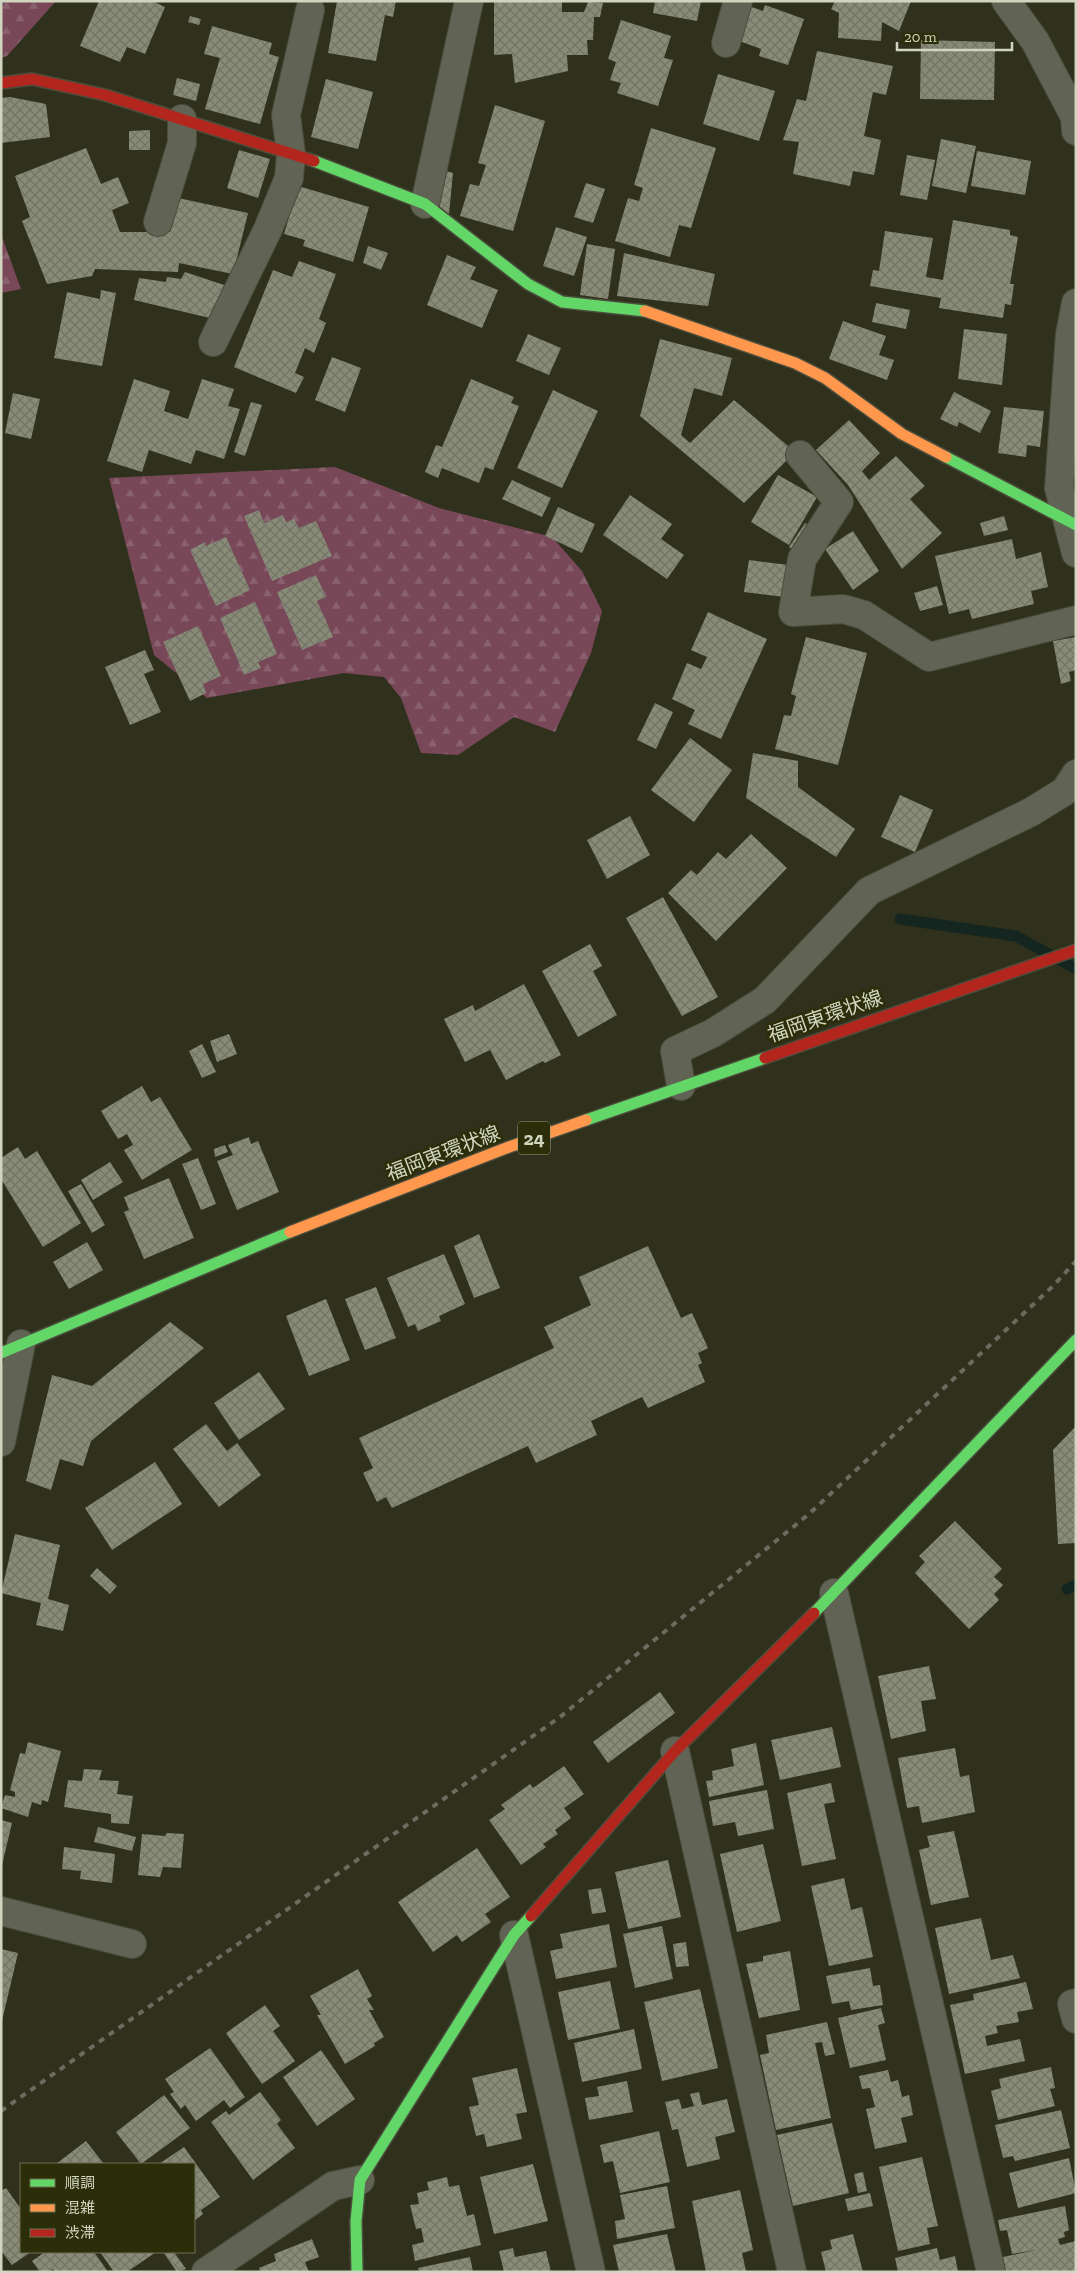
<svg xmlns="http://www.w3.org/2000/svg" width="1077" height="2273" font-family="'Zilla Slab','Noto Sans JP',serif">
  <defs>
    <pattern id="forest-firs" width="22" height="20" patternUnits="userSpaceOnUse" patternTransform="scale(1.25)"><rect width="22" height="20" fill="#784859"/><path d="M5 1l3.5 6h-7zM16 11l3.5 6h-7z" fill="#8a626f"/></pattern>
    <pattern id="building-cross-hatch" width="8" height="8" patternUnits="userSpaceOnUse" patternTransform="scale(1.25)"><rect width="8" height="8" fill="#898b79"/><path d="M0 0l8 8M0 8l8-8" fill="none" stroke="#737466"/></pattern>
  </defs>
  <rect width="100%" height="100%" fill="#2f311c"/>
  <!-- forest -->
  <path fill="url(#forest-firs)" d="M1 1H56L7 56 1 58Z
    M1 234 21 289 1 293Z
    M335 467 439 508 552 537 582 571 602 611 591 653 555 732 514 717 458 755 421 753 401 698 384 677 344 673 207 698 154 655 109 478Z"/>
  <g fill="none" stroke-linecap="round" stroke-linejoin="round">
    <!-- stream -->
    <path stroke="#15251f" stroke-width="11" d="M900 919 1016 936 1076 969
      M1067 1589 1076 1585"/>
  </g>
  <!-- building -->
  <path fill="url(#building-cross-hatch)" d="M99 1H152L165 7 145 54 127 47 120 62 80 46Z
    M337 1H396L393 17 385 15 376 61 328 53Z
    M655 1H701L697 21 653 13Z
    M835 1H911L899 31 882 22 881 41 838 38 839 13 831 9Z
    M494 2H562V12H584L588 2 603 3 600 17H594L593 40H587L588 55H567L568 71 515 83 512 54 494 55Z
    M746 5 763 11 765 5 804 19 788 65 759 56 761 49 734 39Z
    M190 16 201 19 199 25 188 22Z
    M621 20 671 36 664 58 673 60 658 106 617 93 621 83 610 80 616 62 608 59Z
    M212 26 272 43 269 54 279 57 260 124 205 109 220 58 204 54Z
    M921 40 995 42 994 100 920 99Z
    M817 51 893 66 886 95 873 92 864 136 881 140 874 175 853 171 850 186 793 174 799 142 783 140 797 99 806 101Z
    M718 74 775 91 759 141 703 124Z
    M177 78 200 84 196 101 173 95Z
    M326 79 373 92 358 149 311 137Z
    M10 97 46 104 50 137 1 143V98Z
    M495 105 545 121 513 231 460 216 470 184 479 186 486 165 478 163Z
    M651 128 716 148 691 228 679 225 670 257 615 241 628 198 639 201 643 188 634 185Z
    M150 130V150H129V131Z
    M941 139 976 146 966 193 932 186Z
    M86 148 101 184 118 177 129 203 112 210 120 232H170L178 198 248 213 233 274 179 263 178 272 95 269 92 276 47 284 22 221 30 217 15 176Z
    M239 150 270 159 258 198 227 188Z
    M977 151 1031 161 1025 195 971 186Z
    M907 155 935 160 927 200 900 195Z
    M438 169 453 173 449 214 430 199Z
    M586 183 605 189 593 223 574 217Z
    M298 186 369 207 353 262 303 246 305 240 284 234Z
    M953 220 1010 230V235L1018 237 1010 284H1014L1011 305 1005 304 1003 318 939 308 941 298 870 286 873 270 879 271 885 231 933 238 926 277 943 280Z
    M556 227 587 237 574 276 543 266Z
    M587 244 615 249 608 299 580 295Z
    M368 246 388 253 381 270 363 263Z
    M624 253 715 274 708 306 617 296Z
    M447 255 476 267 470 279 498 290 482 328 427 305Z
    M299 261 336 274 319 319 326 323 314 353 305 348 295 373 304 377 296 393 234 367 273 270 292 277Z
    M185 272 227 286 214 319 134 300 139 278 166 282 167 277 181 279Z
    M101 290 116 293 102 366 54 358 67 292 100 299Z
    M876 303 910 310 906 329 872 322Z
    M843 321 886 336 879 355 894 360 887 380 829 359Z
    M964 329 1007 334 1002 385 958 379Z
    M528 334 561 348 549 375 516 361Z
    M660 339 732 358 722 396 694 388 681 435 690 443 734 400 795 452 744 503 640 416Z
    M332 357 361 368 345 412 315 400Z
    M134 379 170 391 164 411 188 419 202 379 234 389 228 406 240 409 224 459 196 450 191 464 149 450 142 472 107 461Z
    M471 379 514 397 511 403 519 406 493 470 485 467 479 483 442 468 438 478 425 472 436 445 442 447Z
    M553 390 598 411 562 488 517 468Z
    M954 392 991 411 980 433 959 422 957 427 940 419Z
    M13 393 40 399 31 439 5 433Z
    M251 402 262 405 245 456 234 452Z
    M1004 407 1044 411 1040 447 1027 445 1026 457 998 453Z
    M849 420 880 453 862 471 869 480 896 456 925 486 910 499 942 533 902 569 848 485 816 450Z
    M778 475 817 497 789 545 751 522Z
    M512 480 551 498 542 517 502 499Z
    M630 495 672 524 661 539 684 555 667 579 603 535Z
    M558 507 595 524 582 553 545 536Z
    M259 510 264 523 283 515 286 522 294 519 299 528 316 521 332 556 272 581 244 516Z
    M1004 516 1008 530 984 536 980 523Z
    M805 523 815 529 799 553 789 547Z
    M853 531 879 571 853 590 825 549Z
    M226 537 250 590 216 606 190 550 205 542 206 546Z
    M1012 539 1016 559 1041 552 1048 587 1031 591 1034 604 972 619 969 609 949 614 935 556Z
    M749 560 789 565 785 597 744 592Z
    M316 575 326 597 317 601 333 637 302 650 277 592Z
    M937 586 943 605 920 611 914 593Z
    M255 602 277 654 258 662 261 668 244 675 220 618Z
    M708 612 767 639 721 739 688 724 695 710 672 699 687 663 701 669 707 657 691 650Z
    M198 626 221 676 203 684 206 693 190 701 163 642Z
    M806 637 867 653 838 765 775 749 784 715 791 716 796 696 791 694Z
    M1076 637V670L1069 672 1071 681 1061 684 1053 641Z
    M145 650 154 670 144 674 161 712 130 725 105 667Z
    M655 703 673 712 656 749 637 740Z
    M690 738 732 770 694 822 651 790Z
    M753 753 798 761V787L855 829 836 857 746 798Z
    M900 795 933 810 915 852 881 837Z
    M630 816 650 855 607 879 587 840Z
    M751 834 787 868 716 941 668 893 691 870 697 875 718 852 726 859Z
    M663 897 718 997 682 1016 626 918Z
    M590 944 602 966 593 971 617 1015 578 1037 542 971Z
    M524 984 561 1055 545 1063 543 1061 506 1080 490 1050 465 1062 444 1019 473 1005 475 1011Z
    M229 1034 237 1054 217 1062 210 1041Z
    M202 1044 216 1072 202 1078 189 1051Z
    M142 1086 151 1102 160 1097 192 1150 142 1180 124 1150 133 1145 127 1134 118 1139 101 1111Z
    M249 1137 251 1144 258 1141 279 1192 237 1210 217 1161 233 1155 228 1145Z
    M225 1145 228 1152 215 1157 214 1149Z
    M18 1147 25 1159 37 1151 81 1223 43 1247 1 1179V1158Z
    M198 1158 216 1204 201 1210 182 1164Z
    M110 1162 123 1182 93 1200 81 1180Z
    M169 1178 194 1238 144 1259 124 1212 129 1210 124 1197Z
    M81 1184 105 1225 92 1233 68 1191Z
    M479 1234 500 1288 474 1298 454 1246Z
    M87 1242 103 1270 69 1289 53 1262Z
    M648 1246 681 1318 692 1313 708 1348 698 1353 702 1363 698 1365 705 1382 648 1408 642 1397 591 1421 597 1435 536 1463 528 1446 392 1508 386 1497 377 1502 363 1473 373 1468 359 1438 554 1348 544 1327 591 1305 579 1277Z
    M444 1254 465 1304 439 1316 441 1321 418 1331 415 1324 408 1327 387 1278Z
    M376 1287 396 1338 365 1350 345 1299Z
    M326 1299 350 1360 309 1376 286 1316Z
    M170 1322 204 1348 91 1441 83 1466 60 1459 51 1490 26 1481 52 1375 92 1386Z
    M259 1372 285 1409 239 1440 214 1403Z
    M206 1424 227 1451 237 1443 261 1475 219 1507 173 1449Z
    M1076 1426V1543L1058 1544 1053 1450Z
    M155 1462 182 1504 112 1550 85 1508Z
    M955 1521 1002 1569 994 1577 1003 1585 994 1594 999 1600 969 1629 915 1573 925 1562 919 1556Z
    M15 1534 60 1545 48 1599 69 1605 63 1631 36 1625 41 1603 1 1593Z
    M97 1568 117 1586 110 1594 90 1576Z
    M929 1666 936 1699 921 1701 926 1731 891 1739 878 1676Z
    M660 1692 675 1713 608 1763 593 1742Z
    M832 1727 841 1767 780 1780 771 1740Z
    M28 1742 61 1751 48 1802 42 1800 41 1805 32 1802 28 1817 1 1808 5 1795 15 1797V1792L10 1790 20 1753 25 1754Z
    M756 1743 764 1785 709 1797 706 1781 713 1780 712 1771 734 1766 731 1749Z
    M955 1748 960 1777 969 1775 975 1812 922 1823 919 1806 907 1808 898 1758Z
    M564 1766 584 1794 564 1808 571 1818 555 1830 558 1834 543 1844 546 1847 521 1865 489 1820 505 1809 501 1805 530 1784 533 1788Z
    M84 1769 102 1770 99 1780 119 1781 117 1794 133 1796 129 1824 111 1823V1814L64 1807 68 1780 82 1781Z
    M831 1783 835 1802 824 1804 836 1859 802 1866 787 1793Z
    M767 1790 774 1829 738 1836 735 1822 713 1826 709 1801Z
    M1 1820 12 1823 2 1865 1 1864Z
    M98 1827 136 1837 132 1851 94 1842Z
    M954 1831 969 1897 931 1905 919 1850 930 1847 927 1836Z
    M167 1833 184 1834 181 1868 163 1867 160 1877 138 1875 142 1834 165 1836Z
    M763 1844 781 1921 737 1932 720 1854Z
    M64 1847 115 1854 112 1883 80 1879 81 1871 62 1869Z
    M477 1848 510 1897 485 1914 491 1922 462 1942 457 1935 433 1952 398 1902Z
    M668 1860 681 1917 628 1929 615 1872Z
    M844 1878 851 1910 862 1907 873 1957 829 1966 811 1886Z
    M601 1888 606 1912 592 1914 588 1890Z
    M981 1918 991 1960 1013 1955 1020 1978 949 1994 935 1928Z
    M609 1924 617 1967 556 1979 550 1951 563 1948 560 1934Z
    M662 1926 673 1979 635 1988 623 1934Z
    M686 1942 689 1966 676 1967 673 1944Z
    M1 1949 18 1953 2 2021H1Z
    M790 1951 800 2010 759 2018 746 1964 763 1961V1956Z
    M870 1968 873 1986 880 1985 883 2005 851 2010 849 2001 832 2004 826 1976Z
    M358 1969 372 1996 367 1999 374 2010H369L384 2037 374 2043 375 2046 345 2064 317 2015H321L310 1996Z
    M610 1981 620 2029 568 2040 558 1992Z
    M1026 1982 1033 2009 1017 2012 1019 2022 996 2026 998 2033 985 2036 987 2046 1020 2039 1025 2061 965 2074 950 2005 974 2000 973 1994Z
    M700 1989 718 2068 662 2081 644 2002Z
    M265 2005 280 2026 273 2031 295 2061 262 2084 226 2033Z
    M881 2008 885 2023 878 2025 886 2060 850 2068 838 2018Z
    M827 2022 835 2054 825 2056 822 2042 815 2043 831 2118 776 2130 760 2055 769 2053 766 2035Z
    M634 2029 642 2069 582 2082 574 2043Z
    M210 2048 245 2097 230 2108 224 2100 196 2121 185 2105 181 2109 170 2094 174 2092 165 2079Z
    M321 2050 355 2099 317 2126 283 2077Z
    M1051 2067 1055 2088 1050 2089 1055 2106 998 2120 991 2091 1001 2088 999 2079Z
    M517 2068 527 2112 516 2114 522 2139 487 2147 484 2134 476 2136 469 2107 479 2105 472 2078Z
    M888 2070 891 2082 898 2080 902 2097 909 2095 913 2115 901 2118 907 2142 875 2149 866 2109 875 2107 870 2088 862 2089 859 2076Z
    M627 2081 633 2112 589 2120 585 2098 599 2096 597 2087Z
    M260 2092 281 2120 277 2124 295 2148 253 2180 211 2122 226 2111 229 2115Z
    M699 2092 702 2105 727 2099 735 2132 715 2137 720 2159 687 2167 678 2129 672 2130 665 2102 679 2099 682 2109 694 2106 690 2094Z
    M164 2095 190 2128 141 2164 116 2132Z
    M1061 2110 1070 2148 1015 2161 1013 2156 1003 2158 995 2125Z
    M832 2123 849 2193 793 2206 777 2135Z
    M659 2131 670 2182 620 2193 613 2161 604 2163 600 2145Z
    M86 2141 104 2164H56Z
    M184 2147 220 2197 201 2210 203 2214 194 2221V2164H159Z
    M922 2157 938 2226 927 2228 930 2244 898 2251 879 2167Z
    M1069 2158 1076 2193 1018 2208 1009 2173Z
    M533 2164 548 2221 494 2234 480 2177Z
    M863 2172 867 2191 858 2193 854 2174Z
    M447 2177 449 2187 459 2185 467 2216 474 2214 481 2245 415 2261 412 2245 424 2242 421 2228 416 2229 410 2205 419 2204 417 2193 429 2190 427 2182Z
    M667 2186 675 2228 617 2239 615 2221 625 2219 620 2195Z
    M6 2188 21 2209V2252H31L12 2265 1 2251V2191Z
    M740 2190 753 2250 742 2253 746 2271 706 2272 692 2201Z
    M870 2193 873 2206 848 2211 845 2199Z
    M1065 2206 1069 2230 1064 2232 1065 2237 1058 2239 1060 2245 1076 2241V2272H1006L1003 2257 1036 2250 1012 2254 1007 2230 1000 2231 998 2220Z
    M667 2234 676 2272H619L613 2245Z
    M853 2234 863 2272H826L821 2252 832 2249 830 2240Z
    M312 2239 319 2257 305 2262 309 2272H260L259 2268 276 2261 274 2254Z
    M513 2248 515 2257 546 2251 551 2272H504L499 2251Z
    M937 2248 940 2260 955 2256 958 2272H898L895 2258Z
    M45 2252H94L108 2272H55L53 2269 49 2272H40L32 2261Z
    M100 2252H156L127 2272H114Z
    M163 2252H174L186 2269 177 2272Z
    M470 2257 473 2272H419L418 2268Z"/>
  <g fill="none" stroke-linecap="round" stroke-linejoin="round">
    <!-- street casing -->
    <g stroke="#4b4d3c" stroke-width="30">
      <path id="street" d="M1006 1 1035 41 1075 117 1076 131
        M726 43 738 1
        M425 204 469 1
        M158 222 182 143V119
        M1076 303 1070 334 1059 488 1076 553
        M213 342 268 229 289 178 291 154 286 115 310 10
        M800 455 839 502 802 559 793 612 843 609 864 615 929 657 1076 620
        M681 1086 675 1051 713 1033 765 1000 869 891 1031 812 1065 791 1076 774
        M1 1442 21 1344
        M834 1593 991 2272
        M675 1751 792 2272
        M1 1911 132 1944
        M514 1935 591 2272
        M1076 2003 1072 2004 1076 2019
        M206 2272 333 2186 360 2180"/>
    </g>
    <!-- fast casing -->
    <g stroke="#4b4d3c" stroke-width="14">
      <path id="fast" d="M314 161 425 204 528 284 562 302 645 311
        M946 457 1076 525
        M586 1120 765 1058
        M1 1353 290 1232
        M814 1613 1076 1340
        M357 2272 356 2221 360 2180 514 1935 531 1916"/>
    </g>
    <!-- slow casing -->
    <g stroke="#4b4d3c" stroke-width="14">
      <path id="slow" d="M645 311 795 363 825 378 902 434 946 457
        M290 1232 509 1147 586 1120"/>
    </g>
    <!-- jam casing -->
    <g stroke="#4b4d3c" stroke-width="14">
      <path id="jam" d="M1 83 32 79 105 95 314 161
        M765 1058 1076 950
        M531 1916 675 1751 814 1613"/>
    </g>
    <!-- street -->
    <use href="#street" stroke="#616354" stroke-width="28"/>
    <!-- fast -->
    <use href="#fast" stroke="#63d668" stroke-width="11"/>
    <!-- slow -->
    <use href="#slow" stroke="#ff974d" stroke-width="11"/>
    <!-- jam -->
    <use href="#jam" stroke="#b3261e" stroke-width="11"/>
    <!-- rail -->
    <path stroke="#6b6c5f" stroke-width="4" stroke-dasharray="6 6" stroke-linecap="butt" d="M1 2111 560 1717 809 1514 1053 1286 1076 1261"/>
  </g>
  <g text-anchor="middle" stroke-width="5" stroke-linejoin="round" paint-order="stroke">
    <!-- shield labels -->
    <rect fill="#2b2e09" stroke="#9fa389" stroke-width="1" x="518" y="1121.5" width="32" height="33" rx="4"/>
    <g font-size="19" font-weight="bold" fill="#d1d5c0">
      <text x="534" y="1145">24</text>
    </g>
    <!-- street labels -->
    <g font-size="20" fill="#d1d5c0" stroke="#2b2e09">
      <text transform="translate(825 1016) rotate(-19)" y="7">福岡東環状線</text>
      <text transform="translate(443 1153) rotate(-21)" y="7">福岡東環状線</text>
    </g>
  </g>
  <!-- border -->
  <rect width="1077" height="2273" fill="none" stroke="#d1d5c0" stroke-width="5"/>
  <!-- legend -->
  <rect x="20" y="2163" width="175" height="90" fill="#2b2e09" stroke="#6d7152"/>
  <rect x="30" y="2179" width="25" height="8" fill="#63d668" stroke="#6d7152"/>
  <text x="65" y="2188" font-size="15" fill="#d1d5c0">順調</text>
  <rect x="30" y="2204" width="25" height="8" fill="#ff974d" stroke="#6d7152"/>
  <text x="65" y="2213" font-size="15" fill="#d1d5c0">混雑</text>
  <rect x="30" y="2229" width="25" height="8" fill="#b3261e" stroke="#6d7152"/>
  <text x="65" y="2238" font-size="15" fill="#d1d5c0">渋滞</text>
  <!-- scale -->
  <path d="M897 42v8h115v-8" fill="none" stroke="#d1d5c0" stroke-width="2.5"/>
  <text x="904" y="42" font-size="15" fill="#d1d5c0" stroke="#2b2e09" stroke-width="4" paint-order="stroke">20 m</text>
</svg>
